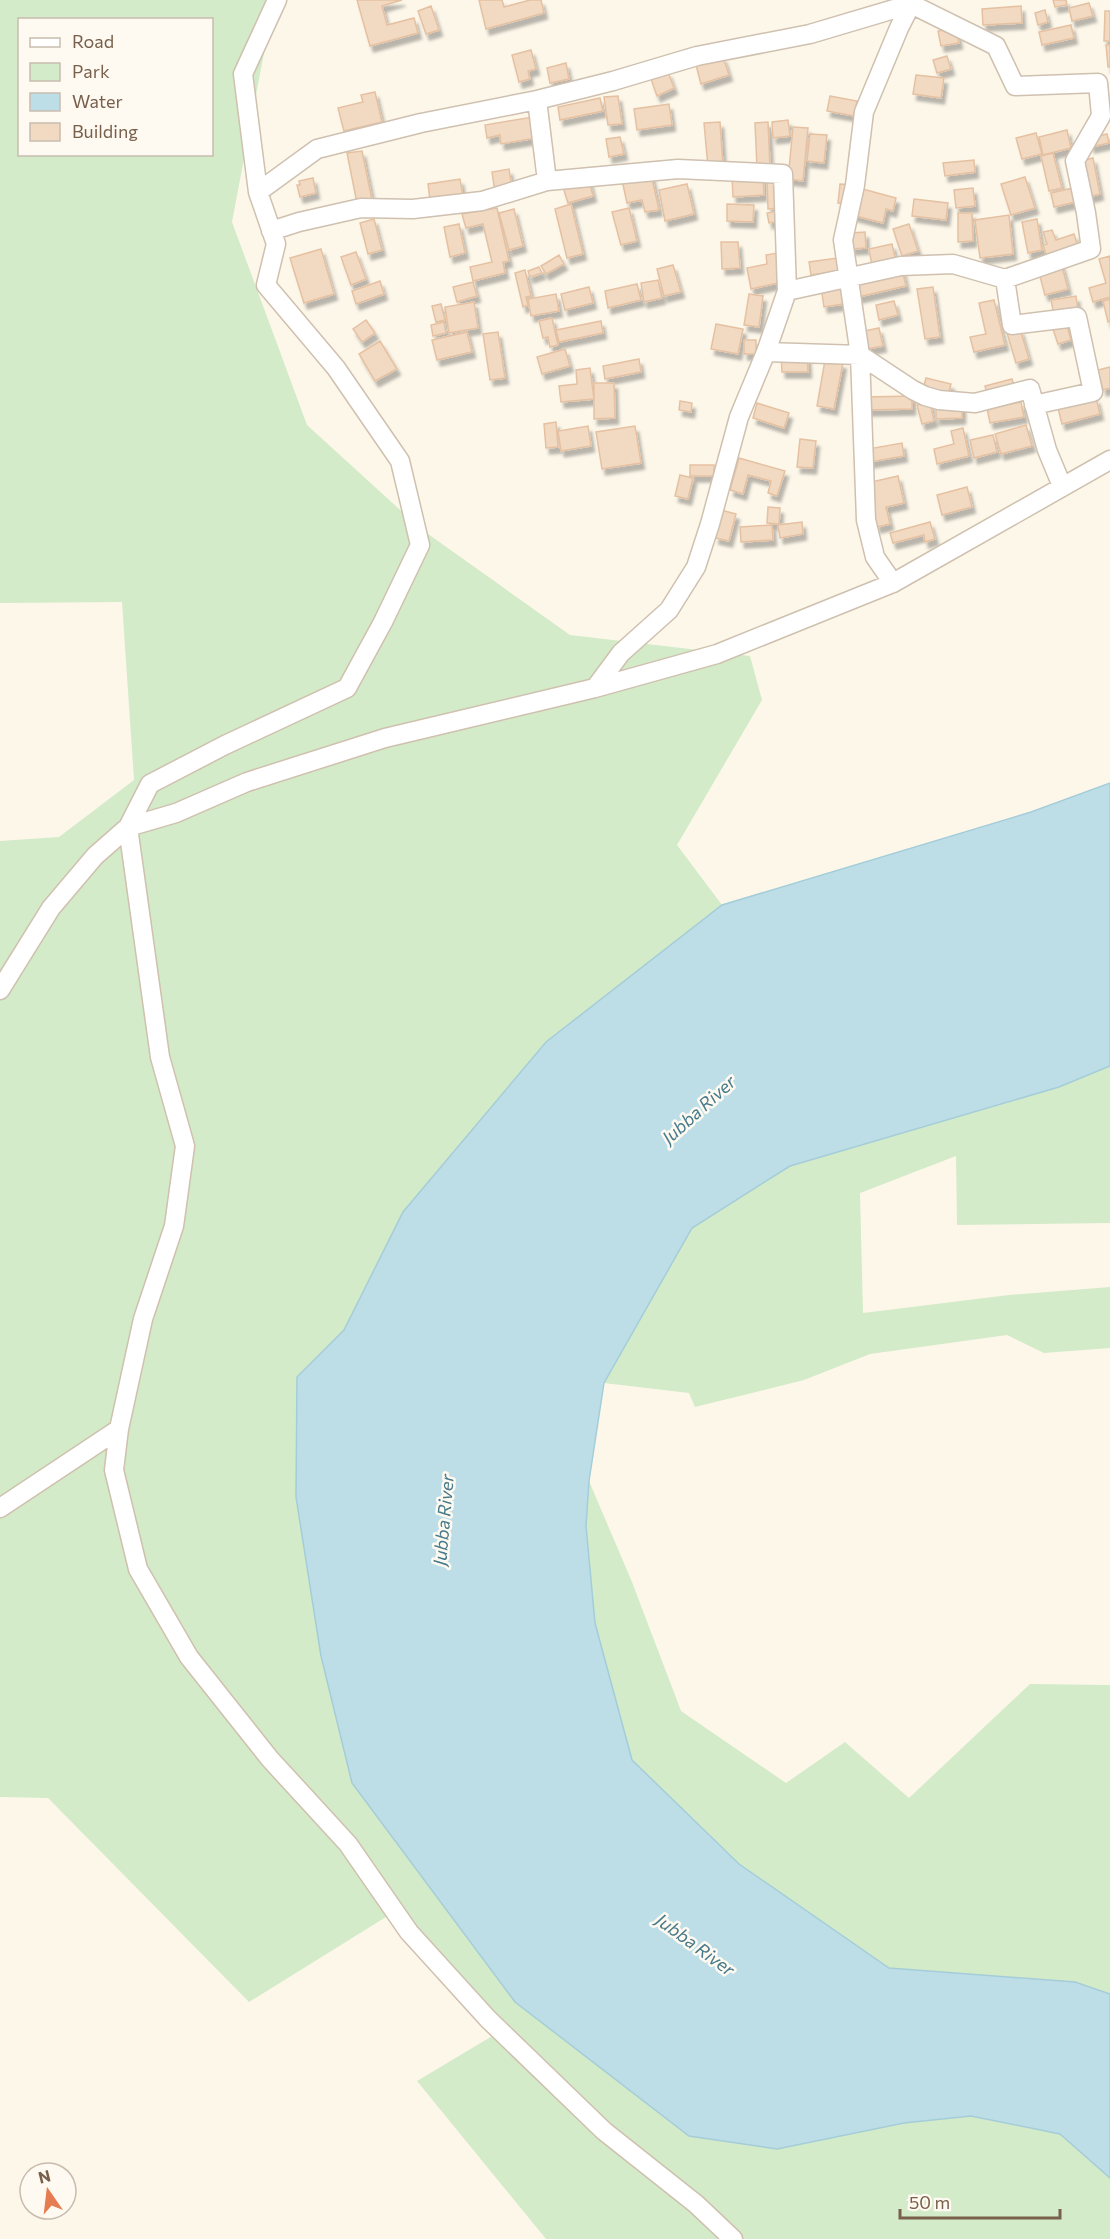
<svg xmlns="http://www.w3.org/2000/svg" width="1110" height="2239" font-family="Commissioner,sans-serif">
  <defs>
    <filter id="shadow"><feDropShadow dx="3.5" dy="6" stdDeviation="1.5" flood-color="#0004"/></filter>
  </defs>
  <rect width="100%" height="100%" fill="#fdf7ea"/>
  <!-- green -->
  <path fill="#d3ebc8" fill-rule="evenodd" d="M0 0H274L232 222 307 425 421 529 570 635 750 656 762 700 677 845 722 905 546 1042 403 1212 344 1330 297 1377 904 2123 971 2116 1060 2134 1110 2178V2239H546L417 2081 499 2032 394 1912 249 2002 48 1798 0 1797V841L59 837 134 780 122 602 0 603ZM20 20H212V154H20Z
    M1110 1066V1223L957 1225 956 1156 860 1193 863 1313 1009 1295 1110 1287V1348L1044 1353 1007 1335 870 1354 804 1380 695 1407 689 1393 604 1383 692 1228 790 1166 1059 1087Z
    M589 1481 632 1582 681 1711 786 1783 845 1742 909 1798 1030 1684 1110 1685V1994L1075 1982 889 1968 739 1864 632 1760 595 1623 586 1526Z"/>
  <!-- water -->
  <path fill="#bedee7" stroke="#a4cdd9" stroke-width="1.5" d="M1110 783V1066L1059 1087 790 1166 692 1228 604 1383 589 1481 586 1526 595 1623 632 1760 739 1864 889 1968 1075 1982 1110 1994V2178L1060 2134 971 2116 904 2123 777 2149 689 2136 515 2002 352 1783 321 1656 296 1497 297 1377 344 1330 403 1212 546 1042 722 905 1031 812Z"/>
  <!-- building -->
  <path fill="#f2d9c1" stroke="#e5c1a2" stroke-width="1.5" filter="url(#shadow)" d="M357 0H402L382 6 387 25 414 18 418 33 370 46Z
    M479 0H502L504 7 530 0H541L544 13 486 29Z
    M1053 0H1066L1067 5 1055 7Z
    M1089 3 1093 16 1072 21 1069 8Z
    M431 6 439 30 426 34 418 11Z
    M1021 6 1022 23 983 25 982 9Z
    M1045 10 1048 22 1038 25 1035 13Z
    M1105 11H1110V41H1104Z
    M1071 25 1074 38 1042 45 1039 32Z
    M956 28 959 43 941 46 938 31Z
    M1106 45H1110V67H1108Z
    M531 50 536 69 528 71 530 79 519 82 512 55Z
    M947 56 951 69 937 73 933 60Z
    M723 57 729 75 701 84 696 65Z
    M566 63 569 79 550 83 547 68Z
    M668 72 674 88 657 96 651 79Z
    M916 75 944 78 941 98 913 94Z
    M375 92 382 122 344 131 338 108 363 102 361 95Z
    M618 96 622 124 608 125 604 97Z
    M830 96 857 101 854 116 827 111Z
    M600 98 603 111 560 120 558 107Z
    M669 104 672 125 637 130 634 109Z
    M533 117 536 138 501 144 500 135 487 138 485 125Z
    M788 120 790 136 773 138 772 122Z
    M720 122 723 166 708 167 704 123Z
    M768 122 770 168H757L755 123Z
    M793 127 808 128 803 181 788 179Z
    M1067 130 1071 148 1043 155 1039 137Z
    M1036 133 1042 154 1022 159 1016 138Z
    M810 134 827 135 824 163 807 161Z
    M1107 134 1109 143 1091 147 1089 138Z
    M620 137 624 154 609 157 606 139Z
    M362 151 372 200 357 203 347 153Z
    M1053 153 1062 188 1049 191 1041 156Z
    M1093 158 1100 194 1088 197 1080 161Z
    M974 160 975 172 945 176 943 163Z
    M509 169 512 189 495 192 492 172Z
    M651 174 659 210 645 212 642 200 627 203 622 180Z
    M763 176 764 195 733 197 732 177Z
    M1025 177 1035 208 1011 215 1001 184Z
    M313 178 316 193 300 197 297 185H300L299 181Z
    M460 179 463 197 430 200 428 184Z
    M589 180 593 196 568 203 563 187Z
    M767 180H779V208L768 209Z
    M687 184 694 214 665 221 659 190Z
    M840 184 851 185 849 204 838 203Z
    M1077 187 1080 201 1054 207 1051 193Z
    M859 188 896 198 893 211 886 209 883 223 852 215Z
    M973 188 975 206 956 208 954 190Z
    M914 199 948 203 946 220 912 216Z
    M571 204 583 254 567 258 555 209Z
    M727 204 754 205 753 222 727 221Z
    M497 208 509 261 503 262 505 273 473 281 470 267 492 262 483 224 466 228 462 214Z
    M629 208 637 241 621 245 612 212Z
    M514 209 523 246 509 250 499 213Z
    M778 211 780 221 769 223 767 213Z
    M958 213H972L973 241 958 242Z
    M1009 215 1013 254 980 258 975 220Z
    M374 219 382 250 368 254 360 223Z
    M1037 219 1042 250 1028 253 1022 222Z
    M459 224 465 253 450 257 444 227Z
    M909 224 918 251 902 256 893 229Z
    M1052 230 1056 240 1074 234 1079 250 1048 260 1043 245 1047 244 1043 232Z
    M865 232 866 248 851 249V233Z
    M721 242H738L740 268 722 269Z
    M892 244 896 262 872 266 869 249Z
    M321 249 334 294 304 303 290 258Z
    M356 252 366 279 351 285 341 257Z
    M777 253 783 282 751 289 747 268 767 264 766 255Z
    M559 255 564 264 546 274 541 266Z
    M1110 256V297L1093 302 1089 288 1106 283 1099 259Z
    M837 258 839 271 811 275 809 262Z
    M1061 263 1068 289 1045 295 1038 269Z
    M673 265 681 292 664 296 657 269Z
    M539 267 542 273 530 277 528 271Z
    M902 269 906 286 858 297 854 281Z
    M525 270 531 296 526 297 528 305 523 307 515 273Z
    M658 280 662 298 644 302 641 283Z
    M380 281 384 294 356 304 352 291Z
    M473 282 477 296 457 302 453 287Z
    M847 283 850 303 824 307 821 287Z
    M637 284 641 300 608 308 605 291Z
    M589 287 593 303 565 310 561 294Z
    M933 287 940 337 925 339 917 289Z
    M556 294 559 311 531 316 528 299Z
    M749 294 763 296 759 327 744 325Z
    M1076 296 1078 311 1054 315 1051 300Z
    M1110 299V321L1108 322 1103 301Z
    M994 300 1005 345 974 352 970 337 986 334 979 303Z
    M894 301 898 315 879 320 876 305Z
    M474 302 478 328 449 333 445 307Z
    M441 304 445 320 436 322 432 306Z
    M552 318 558 345 550 347 548 337 543 338 539 321Z
    M366 320 375 333 362 342 353 329Z
    M601 321 603 333 559 342 556 330Z
    M444 322 446 333 433 336 431 325Z
    M1066 322 1071 340 1058 344 1052 326Z
    M716 324 743 329 738 354 711 349Z
    M879 328 883 346 867 349 864 331Z
    M1020 329 1029 359 1016 363 1007 333Z
    M467 332 472 352 437 360 432 340Z
    M498 332 505 378 490 380 483 334Z
    M744 340H756V354H744Z
    M380 341 397 369 375 381 359 354Z
    M565 349 570 366 542 374 537 357Z
    M807 355 808 372H782L781 356Z
    M639 359 641 372 605 379 603 366Z
    M825 360 843 363 834 409 817 406Z
    M1110 367V388L1103 390 1098 370Z
    M590 368 594 399 561 402 559 386 577 384 576 370Z
    M926 378 951 384 947 399 922 393Z
    M1012 379 1016 391 988 398 985 386Z
    M594 383H614L615 418 594 419Z
    M912 396V409L866 410 865 397Z
    M1096 398 1100 414 1062 424 1058 408Z
    M680 401 692 403 691 412 679 410Z
    M930 402 934 421 922 424 917 405Z
    M1021 402 1024 417 990 423 987 408Z
    M757 403 789 413 784 428 753 418Z
    M936 404H962V418L936 419Z
    M556 422 558 447 546 448 544 424Z
    M1026 425 1032 446 1001 454 995 434Z
    M588 426 591 446 561 451 558 431Z
    M635 426 641 463 602 469 596 432Z
    M963 428 969 456 937 464 934 449 954 444 951 431Z
    M993 435 997 452 974 458 970 440Z
    M800 439 816 441 813 468 797 467Z
    M902 443 904 456 870 462 868 449Z
    M739 458 785 471 777 496 768 493 771 481 748 475 743 494 730 490Z
    M690 465H714V476H690Z
    M680 475 693 478 688 499 675 496Z
    M898 476 904 503 886 507 890 524 877 527 867 483Z
    M967 487 972 507 942 515 937 495Z
    M768 507 780 508 779 524 767 523Z
    M721 510 736 514 729 541 715 538Z
    M802 522 803 534 780 538 778 525Z
    M930 522 935 539 925 542 924 535 893 543 890 533Z
    M772 525 773 540 741 542 740 527Z"/>
  <g fill="none" stroke-linecap="round" stroke-linejoin="round">
    <!-- minor casing -->
    <g stroke="#cfc0af" stroke-width="21">
      <path id="minor" d="M277 0 243 74 258 192 276 244 266 285 336 368 400 461 420 545 383 622 347 688 225 745 150 784 128 827 160 1057 185 1146 174 1226 143 1319 119 1429 114 1470 138 1569 189 1657 270 1759 348 1844 409 1932 488 2019 604 2131 696 2204 733 2239
        M258 192 317 149 421 123 537 100
        M271 231 299 222 361 208 413 209 482 201 547 181
        M787 291 901 266 953 264 1005 279 1012 325 1077 317 1093 392 1034 405
        M766 352 860 355 913 390 925 396 939 400 975 403 1030 389 1047 450 1062 486
        M893 583 875 557 866 520 860 355 843 240 855 185 864 112 899 28 911 4V0
        M595 688 717 654 893 583 1110 460
        M0 990 51 908 95 856 128 827 176 813 247 782 385 738 595 688 621 653 669 610 696 567 710 524 739 417 766 352 787 291 783 174 678 169 547 181 537 100 613 81 697 56 810 34 911 4 996 46 1015 86 1098 83 1101 116 1075 161 1086 213 1091 249 1005 279
        M0 1508 119 1429"/>
    </g>
    <!-- minor -->
    <use href="#minor" stroke="#fff" stroke-width="18"/>
  </g>
  <g text-anchor="middle" stroke-width="5" stroke-linejoin="round" paint-order="stroke">
    <!-- water labels -->
    <g font-size="18" font-style="italic" fill="#467a8b" stroke="#fffaf1">
      <text transform="translate(699 1110) rotate(-42)" y="6">Jubba River</text>
      <text transform="translate(444 1520) rotate(-85)" y="6">Jubba River</text>
      <text transform="translate(695 1945) rotate(36)" y="6">Jubba River</text>
    </g>
  </g>
  <!-- legend -->
  <rect x="18" y="18" width="195" height="138" fill="#fffaf1" stroke="#c9bcaf" stroke-width="1.5"/>
  <rect x="30" y="38" width="30" height="9" fill="#ffffff" stroke="#c9bcaf" stroke-width="1.5"/>
  <text x="72" y="48" font-size="18" fill="#78604c">Road</text>
  <rect x="30" y="63" width="30" height="18" fill="#d3ebc8" stroke="#c9bcaf" stroke-width="1.5"/>
  <text x="72" y="78" font-size="18" fill="#78604c">Park</text>
  <rect x="30" y="93" width="30" height="18" fill="#bedee7" stroke="#c9bcaf" stroke-width="1.5"/>
  <text x="72" y="108" font-size="18" fill="#78604c">Water</text>
  <rect x="30" y="123" width="30" height="18" fill="#f2d9c1" stroke="#c9bcaf" stroke-width="1.5"/>
  <text x="72" y="138" font-size="18" fill="#78604c">Building</text>
  <!-- north arrow -->
  <g transform="translate(48 2191) rotate(346)"><circle r="28" fill="#fffaf1" stroke="#c9bcaf" stroke-width="1.5"/>
  <path d="M0-4.5L10 22L0 15L-10 22Z" fill="#e67d50"/>
  <text y="-9" font-size="16" font-weight="bold" text-anchor="middle" fill="#78604c">N</text>
  </g>
  <!-- scale -->
  <path d="M900 2209v9h160v-9" fill="none" stroke="#78604c" stroke-width="3"/>
  <text x="909" y="2209" font-size="18" fill="#78604c" stroke="#fffaf1" stroke-width="4.5" paint-order="stroke">50 m</text>
</svg>
